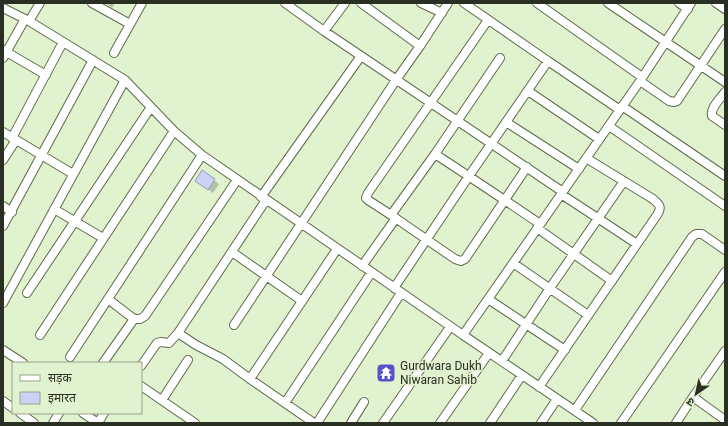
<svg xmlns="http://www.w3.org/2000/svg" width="728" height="426" font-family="Roboto,'Noto Sans Devanagari',sans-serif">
  <rect width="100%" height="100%" fill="#e1f2cf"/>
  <!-- shadow -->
  <path fill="#0003" d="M105 3H115L112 8Z
    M202 172 219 184 213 193 196 180Z"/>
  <!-- building -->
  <path fill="#cdd1f4" stroke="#9699ba" d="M202 170 215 179 208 190 195 181Z"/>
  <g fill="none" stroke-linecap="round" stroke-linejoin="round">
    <!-- minor casing -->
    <g stroke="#5d6b4d" stroke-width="10">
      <path id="minor" d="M92 3 130 24
        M285 3 324 31 563 192
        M421 3 442 13
        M464 3 548 61
        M537 3 642 77
        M608 3 725 82
        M679 3 688 9
        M691 3 640 81 669 101 674 102 677 101 725 29
        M716 3 725 9
        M3 8 29 21 125 80 3 303
        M29 21 40 3
        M324 31 345 3
        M420 46 448 3
        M3 50 46 75
        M114 53 142 3
        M3 58 25 19
        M125 80 174 131 202 155 463 335
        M528 91 599 139
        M725 92C720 99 710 108 712 116L725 125
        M622 106 725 176
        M506 122 579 169
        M609 126 725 206
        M3 132 73 174
        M12 138 63 42
        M435 154 500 58
        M3 160 16 140
        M527 167 465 259 461 261 455 259 391 215 435 154C470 177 505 200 540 224
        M561 194 637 244
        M261 197 361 56
        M3 206 12 212
        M54 209 103 238
        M391 215 368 200 366 198 368 193 488 20
        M3 226 93 60
        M537 228 612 281
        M232 252 302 301
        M513 263 588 315
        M362 266 396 218
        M394 288 469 176 548 61 620 110
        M27 293 151 107
        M488 299 565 350
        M134 319H140L145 316 237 180
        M234 325 396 80 420 46 361 3
        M178 333 196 345 223 359 250 379 314 423
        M40 335 174 131
        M3 350 23 363
        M725 351 693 397 725 420
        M70 357 202 155
        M502 361 550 288 624 181
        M103 363 134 319 108 299
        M141 366 157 343 161 342 169 343 178 333 266 200
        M250 379 337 249
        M141 386 195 423
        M539 387 657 215C662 207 660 205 653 199L586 158
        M162 400 188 360
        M3 401 13 408
        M285 403 371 273
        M575 410 692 237 696 234H702L725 250
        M20 413 34 423
        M83 413 98 423
        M53 423 59 413
        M98 423 104 413
        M317 423 401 293
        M351 423 364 402
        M383 423 450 327
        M440 423 489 353
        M490 423 522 375
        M541 423 557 399
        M593 423 463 335 640 81
        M621 423 725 272
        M676 423 693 397"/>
    </g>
    <!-- minor -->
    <use href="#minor" stroke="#fff" stroke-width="8"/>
  </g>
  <!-- icons -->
  <defs>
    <g id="temple-square" transform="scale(1)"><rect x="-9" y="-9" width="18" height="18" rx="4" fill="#5851c9" stroke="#e1f2cf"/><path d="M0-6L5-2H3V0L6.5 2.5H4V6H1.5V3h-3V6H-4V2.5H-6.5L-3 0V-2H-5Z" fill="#fff"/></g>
  </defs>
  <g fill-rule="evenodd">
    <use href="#temple-square" x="386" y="373"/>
  </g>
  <g text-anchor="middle" stroke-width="3.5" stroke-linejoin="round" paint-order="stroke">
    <!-- poi labels -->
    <g font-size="12" fill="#292f22" stroke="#e1f2cf" text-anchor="start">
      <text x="400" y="370">Gurdwara Dukh<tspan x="400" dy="14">Niwaran Sahib</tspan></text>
    </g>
  </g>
  <!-- border -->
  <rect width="728" height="426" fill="none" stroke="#292f22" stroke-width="8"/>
  <!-- legend -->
  <rect x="12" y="362" width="130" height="52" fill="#e1f2cf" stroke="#97a48a"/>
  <rect x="20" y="375" width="20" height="6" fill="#ffffff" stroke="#97a48a"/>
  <text x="48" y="382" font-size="12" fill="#292f22">सड़क</text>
  <rect x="20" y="392" width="20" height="12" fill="#cdd1f4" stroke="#97a48a"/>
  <text x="48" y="402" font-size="12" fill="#292f22">इमारत</text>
  <!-- north arrow -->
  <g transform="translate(696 394) rotate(214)" stroke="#e1f2cf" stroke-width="3" paint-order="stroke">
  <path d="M0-3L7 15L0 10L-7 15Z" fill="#292f22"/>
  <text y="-6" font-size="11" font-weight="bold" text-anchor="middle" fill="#292f22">उ</text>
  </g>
</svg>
